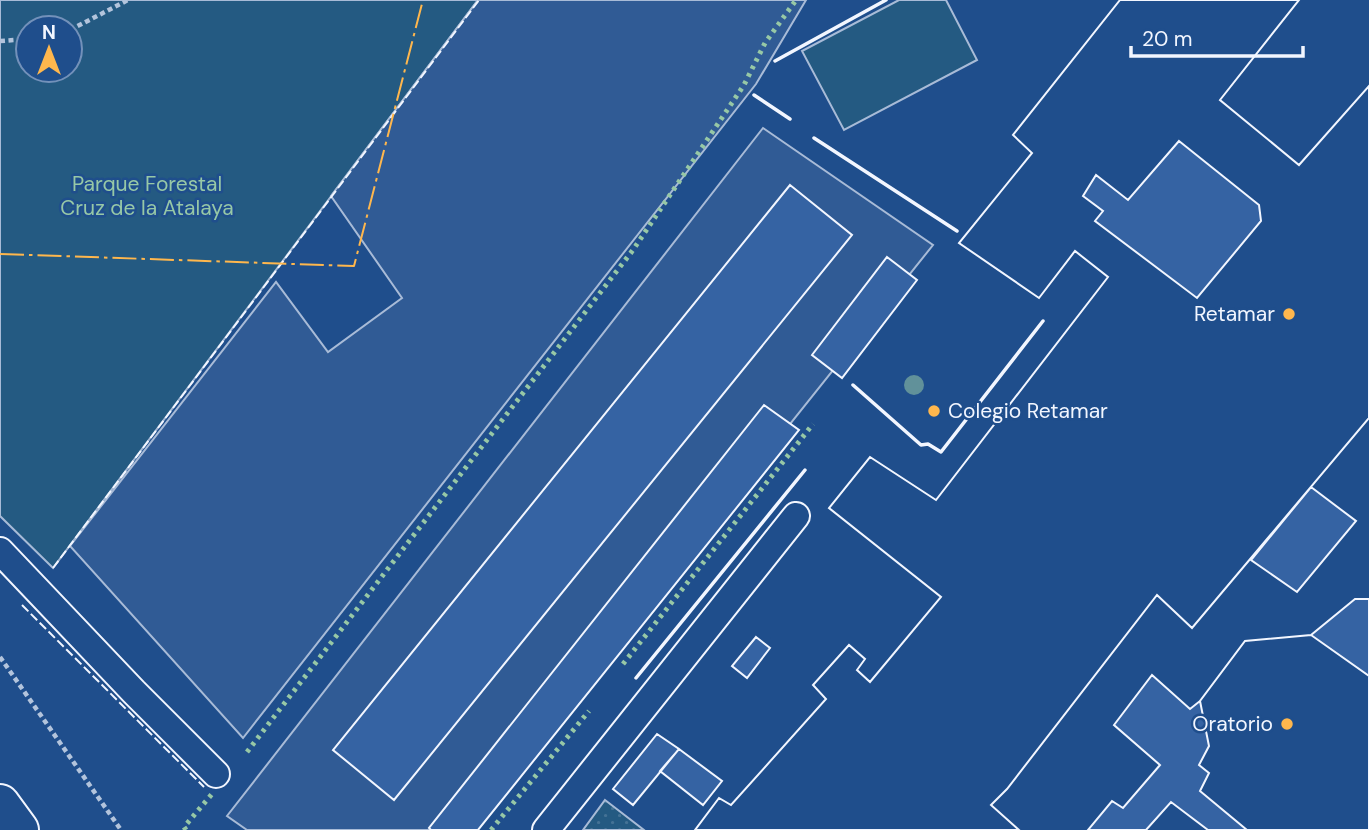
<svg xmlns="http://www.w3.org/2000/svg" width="1369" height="830" font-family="'DM Sans',sans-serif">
  <defs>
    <pattern id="grass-dots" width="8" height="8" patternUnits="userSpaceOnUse" patternTransform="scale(1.75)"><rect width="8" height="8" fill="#245a82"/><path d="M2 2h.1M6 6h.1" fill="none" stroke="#447295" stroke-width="1.8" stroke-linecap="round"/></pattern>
  </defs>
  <rect width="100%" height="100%" fill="#1f4e8c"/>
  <!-- grass -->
  <path fill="url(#grass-dots)" stroke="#a8bbd7" stroke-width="2" d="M605 800 644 830H583Z"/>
  <!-- park -->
  <path fill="#245a82" stroke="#a8bbd7" stroke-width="2" fill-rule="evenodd" d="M0 0H478L53 568 0 516ZM28 28H70V70H28Z
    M899 0H946L977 60 844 130 802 51Z"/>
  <!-- parking -->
  <path fill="#305b95" stroke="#a8bbd7" stroke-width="2" d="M478 0H806L756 84 243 738 70 546 276 282 328 352 402 298 331 196Z
    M763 128 933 245 466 830H247L227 816Z"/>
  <!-- building -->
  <path fill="#3563a3" stroke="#f2f6ff" stroke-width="2" fill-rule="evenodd" d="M1120 0H1299L1220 100 1299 165 1369 86V418L1192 628 1157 595 1007 789 991 805 1019 830H695L719 798 731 805 826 699 813 685 849 645 865 659 857 670 870 682 941 597 829 508 870 457 936 500 1108 277 1075 251 1039 298 959 243 1032 153 1013 135ZM1179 141 1259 205 1261 221 1197 298 1095 221 1103 211 1083 196 1096 175 1128 200Z
    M1120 0H1299L1220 100 1299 165 1369 86V418L1192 628 1157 595 1007 789 991 805 1019 830H695L719 798 731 805 826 699 813 685 849 645 865 659 857 670 870 682 941 597 829 508 870 457 936 500 1108 277 1075 251 1039 298 959 243 1032 153 1013 135Z
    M790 185 852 235 394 800 333 750Z
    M887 257 917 280 842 378 812 355Z
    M764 405 799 430 478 830H431L429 828Z
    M1311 487 1356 521 1297 592 1251 560Z
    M1355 599H1369V830H1247L1200 791 1209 773 1199 765 1209 746 1200 701 1245 641 1311 635Z
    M1311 635 1369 676V830H1247L1200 791 1209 773 1199 765 1209 746 1200 701 1245 641Z
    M756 637 770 648 747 678 732 666Z
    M1152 675 1190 709 1200 701 1209 746 1199 765 1209 773 1200 791 1247 830H1208L1171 802 1146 830H1088L1112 801 1123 808 1160 765 1114 725Z
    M657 734 679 749 633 805 613 789Z
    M679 749 722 781 703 805 660 771Z"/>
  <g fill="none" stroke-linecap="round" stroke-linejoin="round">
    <!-- lane casing -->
    <g stroke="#f2f6ff" stroke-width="30">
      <path id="lane" d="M0 551 134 692 216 774
        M546 830 796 516"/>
    </g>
    <!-- highway casing -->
    <g stroke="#f2f6ff" stroke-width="42">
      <path id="highway" d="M0 804 19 830"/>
    </g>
    <!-- path -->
    <path stroke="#b3c4dc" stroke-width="4.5" stroke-dasharray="5 3.5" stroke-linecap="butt" d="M70 30 128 0
      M0 41 28 39
      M0 657 121 830"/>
    <!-- lane -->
    <use href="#lane" stroke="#1f4e8c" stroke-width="26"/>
    <!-- highway -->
    <use href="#highway" stroke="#1f4e8c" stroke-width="38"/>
    <!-- hedge -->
    <path stroke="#97c8a6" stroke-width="5" stroke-dasharray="3.5 5" stroke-linecap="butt" d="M623 664 813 424
      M247 752 633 250 744 85 765 43 796 0
      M186 830 184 827 212 794
      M491 830 589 711"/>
    <!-- fence -->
    <path stroke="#f2f6ff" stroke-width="2" stroke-dasharray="9 3.5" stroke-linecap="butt" d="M53 568 479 0
      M22 605 204 787"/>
    <!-- wall -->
    <path stroke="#f2f6ff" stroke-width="3.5" d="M775 61 886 0
      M754 95 790 119
      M814 138 957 231
      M853 385 921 445 928 444 941 452 1043 321
      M636 678 805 470"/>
    <!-- power -->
    <path stroke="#ffb74d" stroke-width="2" stroke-dasharray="24 5 3.5 5" stroke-linecap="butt" d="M0 254 354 266 423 0"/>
  </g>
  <!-- trees -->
  <circle fill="#61919a" cx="914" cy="385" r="10"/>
  <!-- markers -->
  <g fill="#ffb74d" stroke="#1f4e8c" stroke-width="2.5">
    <circle cx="1289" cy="314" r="7"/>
    <circle cx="934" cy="411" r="7"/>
    <circle cx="1287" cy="724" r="7"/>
  </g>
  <g text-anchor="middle" stroke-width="5" stroke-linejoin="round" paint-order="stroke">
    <!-- park labels -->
    <g font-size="21" fill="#97c8a6" stroke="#1f4e8c">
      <text x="147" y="191">Parque Forestal<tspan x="147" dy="24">Cruz de la Atalaya</tspan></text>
    </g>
    <!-- poi labels -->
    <g font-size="21" fill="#f2f6ff" stroke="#1f4e8c" text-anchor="end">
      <text x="1275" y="321">Retamar</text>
      <text x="948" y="418" text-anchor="start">Colegio Retamar</text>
      <text x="1273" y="731">Oratorio</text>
    </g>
  </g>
  <!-- north arrow -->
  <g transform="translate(49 49)"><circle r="33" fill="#1f4e8c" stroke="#7391ba" stroke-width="2"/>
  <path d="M0-5L12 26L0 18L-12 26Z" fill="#ffb74d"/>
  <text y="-10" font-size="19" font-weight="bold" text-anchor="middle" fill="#f2f6ff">N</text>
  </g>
  <!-- scale -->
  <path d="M1131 46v10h172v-10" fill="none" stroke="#f2f6ff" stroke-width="3.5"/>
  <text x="1142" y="46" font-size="21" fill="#f2f6ff" stroke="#1f4e8c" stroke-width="5" paint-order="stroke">20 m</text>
</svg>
